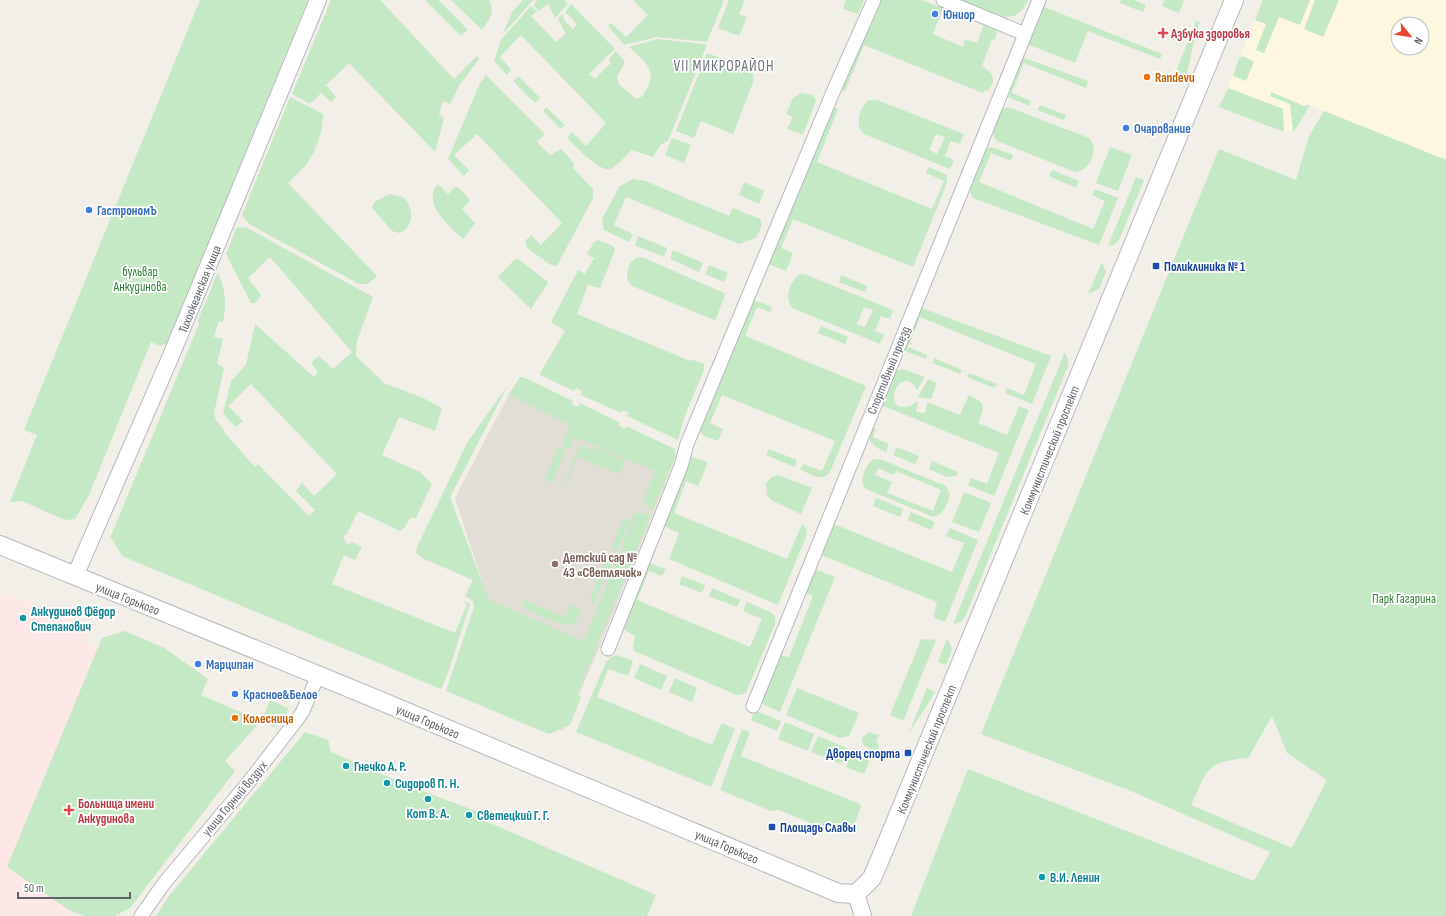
<svg xmlns="http://www.w3.org/2000/svg" width="1446" height="916" font-family="'Sofia Sans Condensed',sans-serif">
  <rect width="100%" height="100%" fill="#f1efe8"/>
  <!-- commercial -->
  <path fill="#fef7e0" fill-rule="evenodd" d="M1263 0H1446V160L1310 105 1295 130 1284 132 1220 107ZM1398 24H1422V48H1398Z"/>
  <!-- education -->
  <path fill="#e1ded6" d="M511 390 674 461 600 646 563 731 461 690 492 611 455 498Z"/>
  <!-- medical -->
  <path fill="#fce8e6" d="M11 595 87 628 83 639 153 669 206 708 67 916H0V596Z"/>
  <!-- green -->
  <path fill="#c5e8c5" fill-rule="evenodd" d="M200 0H308L167 343 160 346 151 342 89 495 75 519 65 520 22 501 10 502 37 435 24 430Z
    M331 0H380L454 79 477 56 479 59 459 86 450 104 443 101 439 115 444 118 435 152 349 63 326 85 336 97 331 102 321 93 310 104 292 94Z
    M425 0H438L468 30 461 36Z
    M451 0H489C495 13 490 19 482 30Z
    M523 0H533L503 34 512 12Z
    M537 0H564L568 4 555 18 548 4 538 11 534 5Z
    M633 0H724L707 42 657 37 624 45 608 26 611 23 626 37 648 15Z
    M729 0H745L739 14 747 17 739 36 718 28Z
    M846 0H864L858 14 843 9Z
    M876 0H921L943 8 933 34 963 47 965 39 977 43 984 24 997 31 995 40 992 39 982 66 992 74 993 82 988 91 986 89 983 93 864 45 845 91 838 89Z
    M960 0H1028C1023 12 1015 19 1002 16Z
    M1121 0H1134L1146 5 1143 12 1120 3Z
    M1164 0H1184L1179 13 1162 6Z
    M1263 0H1310L1300 25 1279 17 1264 53 1256 50 1266 24 1255 20Z
    M1315 0H1339L1323 37 1304 29Z
    M571 4 615 49 589 74 595 79 611 63 609 59 616 51 625 62 617 77 619 84 636 99C643 98 644 93 647 88 658 68 642 60 629 47L657 39 703 44 707 45 668 141 660 145 653 157 632 150C626 155 618 166 610 169 599 172 576 146 567 138L572 132 586 146 606 123 521 35 500 57 511 70 507 75 494 61 501 40 531 6 537 11 531 16 556 42 566 34 558 19 561 15H563L564 20 573 29 577 25 569 15 565 13Z
    M1042 6 1162 54 1160 59 1088 31 1075 63 1027 44Z
    M1196 21 1200 22 1196 32 1186 77 1171 84Z
    M707 53 748 69 752 72 754 80 733 134 701 121 694 138 676 131Z
    M1243 56 1254 62 1246 81 1233 76 1239 58Z
    M1022 57 1088 81 1086 88 1024 63 1012 93 1031 101 1029 106 1010 98 1006 94Z
    M486 75 545 134 537 142 550 155 561 149 574 163 573 168 593 189V198L557 266 551 265 527 248 525 241 531 235 541 245 562 223 477 134 454 155 469 170 464 176 448 159 480 83Z
    M518 76 540 98 535 103 513 81Z
    M1228 88 1283 109 1284 132 1219 107Z
    M1271 92 1304 106 1310 105 1295 130 1293 131 1290 104 1270 96Z
    M801 93 813 95 816 101 803 134H801L787 129 793 117 786 114 793 98Z
    M290 97 323 114C323 130 317 149 308 162 303 170 294 176 288 183L377 276 367 284H359L249 224 242 215Z
    M869 100H877L964 134 960 144 951 141 945 156 954 160 950 169 864 134C854 125 859 108 869 100ZM936 134 945 137 937 154 929 150Z
    M1040 105 1066 115 1064 120 1037 110Z
    M831 106 838 109 817 162 932 209 944 181 926 173 928 167 947 175V182L937 208 913 267 793 219 781 248 793 253 786 271 767 263Z
    M546 107 565 125 561 129 543 111Z
    M1008 107 1089 138C1100 149 1090 171 1075 172L997 141C988 132 996 120 1000 110Z
    M1324 111 1446 160V916H911L968 769 1254 881 1270 852 1131 791 981 734 1219 149 1296 180 1309 136ZM1272 716 1287 753 1327 780 1292 848 1191 805C1208 769 1205 762 1248 758Z
    M672 138 691 145 684 163 665 155Z
    M992 147 1013 155 1011 161 991 153 979 182 1093 229 1105 201 1092 195 1095 189 1118 198 1099 245 973 198 968 189 985 149Z
    M1110 147 1132 155 1118 191 1096 183Z
    M1052 170 1079 181 1076 188 1049 176Z
    M1136 177 1144 180 1119 240 1114 245 1108 246Z
    M633 179 645 181 729 216 733 208 760 219 762 224 757 237 739 244 626 197 614 225 633 234 629 242 604 230 602 219 619 187Z
    M744 182 764 191 759 204 739 195Z
    M438 184 448 194 455 187 459 188 469 199V202L462 209 475 223 463 239C451 228 420 202 438 184Z
    M390 194 403 197C414 207 415 226 400 233L392 231 372 208 374 202Z
    M237 227 247 228 373 297 357 341 356 356 384 383 423 398 442 408 435 431 399 417 382 455 420 472 432 484 416 518H410L405 527 400 531 358 511 347 534 343 536 347 545 352 542 362 547 355 560 344 555 332 584 455 633 467 604 463 602 464 601 470 604 449 670 441 689 122 556 112 539 110 538 199 324 198 320 218 272C225 288 227 304 223 322L219 321 214 337 223 339 217 364 224 368 214 413 216 420 224 430V432L255 467 258 464 309 516 315 510 296 491 302 483 314 496 337 474 251 384 228 406 243 421 236 427 223 414 231 381 246 365 255 324 314 377 318 372 311 363 319 356 333 369 352 352 270 257 248 278 261 295 255 303H251L226 254Z
    M638 236 667 248 664 257 635 245Z
    M598 240 613 246 615 250 600 288 588 285 577 314 690 361 691 359 704 364V370L685 415 678 440 627 416 629 413 623 410 621 413 581 395 582 391 576 388 574 391 540 375V373L565 331 552 323V320L578 270 585 274 594 258 587 254 594 242Z
    M673 250 703 263 699 272 670 259Z
    M638 257 644 258 724 293 725 295 716 319 714 320 632 286C623 278 627 262 638 257Z
    M515 259H518L547 281 548 283 531 309 498 277Z
    M1102 262 1106 272 1099 289 1088 294Z
    M709 265 728 273 724 282 705 274Z
    M801 274 807 275 893 310 890 319 881 316 875 331 884 335 880 344 792 308C784 298 790 279 801 274ZM864 307 873 310 865 327 857 324Z
    M841 275 867 286 865 292 839 282Z
    M754 300 772 307 770 312 757 307 745 336 866 386 830 472C822 483 810 474 800 469L803 464 822 471 835 441 722 395 710 423 723 429 718 441 704 436 699 431Z
    M919 307 1051 356 1032 404 1005 393 1007 388 1024 395 1036 364 920 317 908 347 927 355 926 359 905 351 903 348Z
    M821 326 848 337 845 344 818 333Z
    M1065 352 1068 359V366L965 617 961 622 953 624Z
    M934 358 962 370 960 374 933 363Z
    M902 369 925 377 917 390C901 361 879 412 908 407 912 406 915 402 918 401L916 412 925 413 927 402 960 415 969 395C986 403 985 406 978 423L1007 435 1019 406 1029 410 994 496 968 485 971 478 987 484 999 453 881 405 895 372Z
    M969 373 997 384 994 388 967 377Z
    M520 377H523L573 401 572 404 578 407 580 403 620 423 619 426 625 429 626 426 675 449V457L652 511 643 501 655 471 574 437 570 449 562 445 570 425 506 393H510Z
    M928 379 937 383 931 399 918 397Z
    M508 385 450 497 489 600 584 641 635 513 651 515 577 694 581 697 570 725 549 734 446 691 474 607 473 601 465 596 473 580 422 558 416 553 417 547 467 443Z
    M868 425 876 429 873 437 889 444 886 452C872 446 867 441 868 425Z
    M580 445 593 450 594 447 625 460 620 474 577 457 565 487 563 486Z
    M559 446 566 450 552 483 545 480Z
    M897 447 919 456 915 464 893 455Z
    M769 449 797 460 795 467 766 455Z
    M690 456 707 462V465L698 486 686 481 674 513 787 559 802 524 806 528 807 534 778 605 669 559 679 533 664 526Z
    M874 459H880L946 486 950 495C947 504 943 518 931 516L866 489C858 481 865 465 874 459ZM878 468 894 475 896 471 941 490 933 511 887 493 892 482 875 475Z
    M932 461 958 472 956 476 947 477 929 469Z
    M778 475 812 488 801 514 771 500 767 495 766 483 772 477Z
    M964 492 991 503 979 532 952 522Z
    M876 498 903 509 900 517 873 506Z
    M911 512 935 522 931 530 908 520Z
    M624 518 630 521 617 550 611 548Z
    M829 522 952 572 964 543 946 536 950 528 978 540 945 622 935 618 934 615 937 602 816 553Z
    M608 556 613 559 594 604 589 601Z
    M649 563 666 569 662 576 649 571 637 600 750 647 762 619 743 611 747 602 770 612 775 616V624L747 690 744 694 737 695 634 651 633 646 635 636 623 629 645 564Z
    M812 568 835 577 780 712 760 703 779 655 789 657 813 596 806 592 814 574 811 572Z
    M682 576 705 585 702 593 679 584Z
    M712 588 740 600 737 607 709 596Z
    M521 599 565 617 570 605 582 610 574 624C557 627 540 615 525 608L522 604Z
    M125 631 164 648 208 679 201 695 261 721 270 700 288 708 287 713 275 727 261 721 225 761 235 771 130 908 115 916H85L70 911 7 867 102 638Z
    M947 638 952 649 946 665 938 662Z
    M923 639 936 640 904 719 902 720 890 715 921 640Z
    M617 655 633 661 628 676 608 669 597 697 712 745 722 723 735 729 711 787 576 732 606 662 611 657Z
    M640 664 667 676 661 690 634 678Z
    M675 678 697 688 692 702 669 692Z
    M797 688 859 713 849 736 840 738 786 715Z
    M927 688 935 692 934 694 909 733Z
    M759 712 781 721 777 731 751 720 753 714Z
    M785 722 814 734 808 751 778 739Z
    M742 729 750 732 741 756 860 804 861 807C856 819 853 837 837 834L779 810 771 811 720 790Z
    M305 732 328 740 331 752 333 753 410 786 478 812 483 820 656 895 647 916H156L169 896Z
    M869 732 879 735 876 741 879 746 877 752 863 745 862 738Z
    M818 736 847 748 841 764 811 752Z
    M853 750 871 757 864 774 846 767Z"/>
  <g fill="none" stroke-linecap="round" stroke-linejoin="round">
    <!-- minor casing -->
    <g stroke="#b5b8bc" stroke-width="15">
      <path id="minor" d="M943 0 1025 34
        M608 649 681 466 687 444 833 92 874 0
        M753 706 1039 0
        M141 916 165 882 248 783 299 717 303 711 318 675"/>
    </g>
    <!-- tertiary casing -->
    <g stroke="#b5b8bc" stroke-width="18">
      <path id="tertiary" d="M75 576 170 358 318 0
        M856 894 863 916"/>
    </g>
    <!-- secondary casing -->
    <g stroke="#b6babf" stroke-width="20">
      <path id="secondary" d="M0 545 376 699 838 893 856 894 872 878 881 857 1234 0"/>
    </g>
    <!-- minor -->
    <use href="#minor" stroke="#fff" stroke-width="13"/>
    <!-- tertiary -->
    <use href="#tertiary" stroke="#fff" stroke-width="16"/>
    <!-- secondary -->
    <use href="#secondary" stroke="#fff" stroke-width="18"/>
  </g>
  <!-- markers -->
  <g fill="#3f7fe0" stroke="#fff" stroke-width="1.5">
    <circle cx="935" cy="14" r="4"/>
    <circle cx="1126" cy="128" r="4"/>
    <circle cx="89" cy="210" r="4"/>
    <circle cx="198" cy="664" r="4"/>
    <circle cx="235" cy="694" r="4"/>
  </g>
  <g fill="#e0444e" stroke="#fff" stroke-width="1.5">
    <path d="M1161 27h4v4h4v4h-4v4h-4v-4h-4v-4h4z"/>
    <path d="M67 804h4v4h4v4h-4v4h-4v-4h-4v-4h4z"/>
  </g>
  <g fill="#e8710a" stroke="#fff" stroke-width="1.5">
    <circle cx="1147" cy="77" r="4"/>
    <circle cx="235" cy="718" r="4"/>
  </g>
  <g fill="#1a4fb4" stroke="#fff" stroke-width="1.5">
    <rect x="1152" y="262" width="8" height="8" rx="2"/>
    <rect x="904" y="749" width="8" height="8" rx="2"/>
    <rect x="768" y="823" width="8" height="8" rx="2"/>
  </g>
  <circle fill="#8d6e63" stroke="#fff" stroke-width="1.5" cx="555" cy="564" r="4"/>
  <g fill="#0f9aa8" stroke="#fff" stroke-width="1.5">
    <circle cx="23" cy="618" r="4"/>
    <circle cx="346" cy="766" r="4"/>
    <circle cx="387" cy="783" r="4"/>
    <circle cx="428" cy="799" r="4"/>
    <circle cx="469" cy="815" r="4"/>
    <circle cx="1042" cy="877" r="4"/>
  </g>
  <g text-anchor="middle" stroke-width="3.5" stroke-linejoin="round" paint-order="stroke">
    <!-- shop labels -->
    <g font-size="13" font-weight="bold" fill="#366cbe" stroke="#fff" text-anchor="start">
      <text x="943" y="19">Юниор</text>
      <text x="1134" y="133">Очарование</text>
      <text x="97" y="215">ГастрономЪ</text>
      <text x="206" y="669">Марципан</text>
      <text x="243" y="699">Красное&amp;Белое</text>
    </g>
    <!-- health labels -->
    <g font-size="13" font-weight="bold" fill="#be3a42" stroke="#fff" text-anchor="start">
      <text x="1171" y="38">Азбука здоровья</text>
      <text x="78" y="808">Больница имени<tspan x="78" dy="15">Анкудинова</tspan></text>
    </g>
    <!-- food labels -->
    <g font-size="13" font-weight="bold" fill="#c56008" stroke="#fff" text-anchor="start">
      <text x="1155" y="82">Randevu</text>
      <text x="243" y="723">Колесница</text>
    </g>
    <!-- transit labels -->
    <g font-size="13" font-weight="bold" fill="#164399" stroke="#fff" text-anchor="start">
      <text x="1164" y="271">Поликлиника № 1</text>
      <text x="900" y="758" text-anchor="end">Дворец спорта</text>
      <text x="780" y="832">Площадь Славы</text>
    </g>
    <!-- park labels -->
    <g font-size="13" fill="#348238" stroke="#fff">
      <text x="140" y="276">бульвар<tspan x="140" dy="15">Анкудинова</tspan></text>
      <text x="1404" y="603">Парк Гагарина</text>
    </g>
    <!-- street labels -->
    <g font-size="13" fill="#5f6368" stroke="#fff">
      <text transform="translate(199 289) rotate(-68)" y="5">Тихоокеанская улица</text>
      <text transform="translate(888 370) rotate(-68)" y="5">Спортивный проезд</text>
      <text transform="translate(1049 450) rotate(-68)" y="5">Коммунистический проспект</text>
      <text transform="translate(128 598) rotate(22)" y="5">улица Горького</text>
      <text transform="translate(428 721) rotate(23)" y="5">улица Горького</text>
      <text transform="translate(926 749) rotate(-68)" y="5">Коммунистический проспект</text>
      <text transform="translate(234 798) rotate(-50)" y="5">улица Горный воздух</text>
      <text transform="translate(727 846) rotate(23)" y="5">улица Горького</text>
    </g>
    <!-- education labels -->
    <g font-size="13" font-weight="bold" fill="#785e54" stroke="#fff" text-anchor="start">
      <text x="563" y="562">Детский сад №<tspan x="563" dy="15">43 «Светлячок»</tspan></text>
    </g>
    <!-- culture labels -->
    <g font-size="13" font-weight="bold" fill="#0d838f" stroke="#fff" text-anchor="start">
      <text x="31" y="616">Анкудинов Фёдор<tspan x="31" dy="15">Степанович</tspan></text>
      <text x="354" y="771">Гнечко А. Р.</text>
      <text x="395" y="788">Сидоров П. Н.</text>
      <text x="428" y="818" text-anchor="middle">Кот В. А.</text>
      <text x="477" y="820">Светецкий Г. Г.</text>
      <text x="1050" y="882">В.И. Ленин</text>
    </g>
    <!-- quarter labels -->
    <g font-size="15" letter-spacing="1" fill="#70757a" stroke="#fff">
      <text x="724" y="71">VII МИКРОРАЙОН</text>
    </g>
  </g>
  <!-- north arrow -->
  <g transform="translate(1410 36) rotate(120)"><circle r="19" fill="#ffffff" stroke="#bfc1c3"/>
  <path d="M0-3L7 15L0 10L-7 15Z" fill="#ea4335"/>
  <text y="-6" font-size="11" font-weight="bold" text-anchor="middle" fill="#5f6368">N</text>
  </g>
  <!-- scale -->
  <path d="M18 892v6h112v-6" fill="none" stroke="#5f6368" stroke-width="2"/>
  <text x="24" y="892" font-size="12" fill="#5f6368" stroke="#ffffff" stroke-width="3" paint-order="stroke">50 m</text>
</svg>
